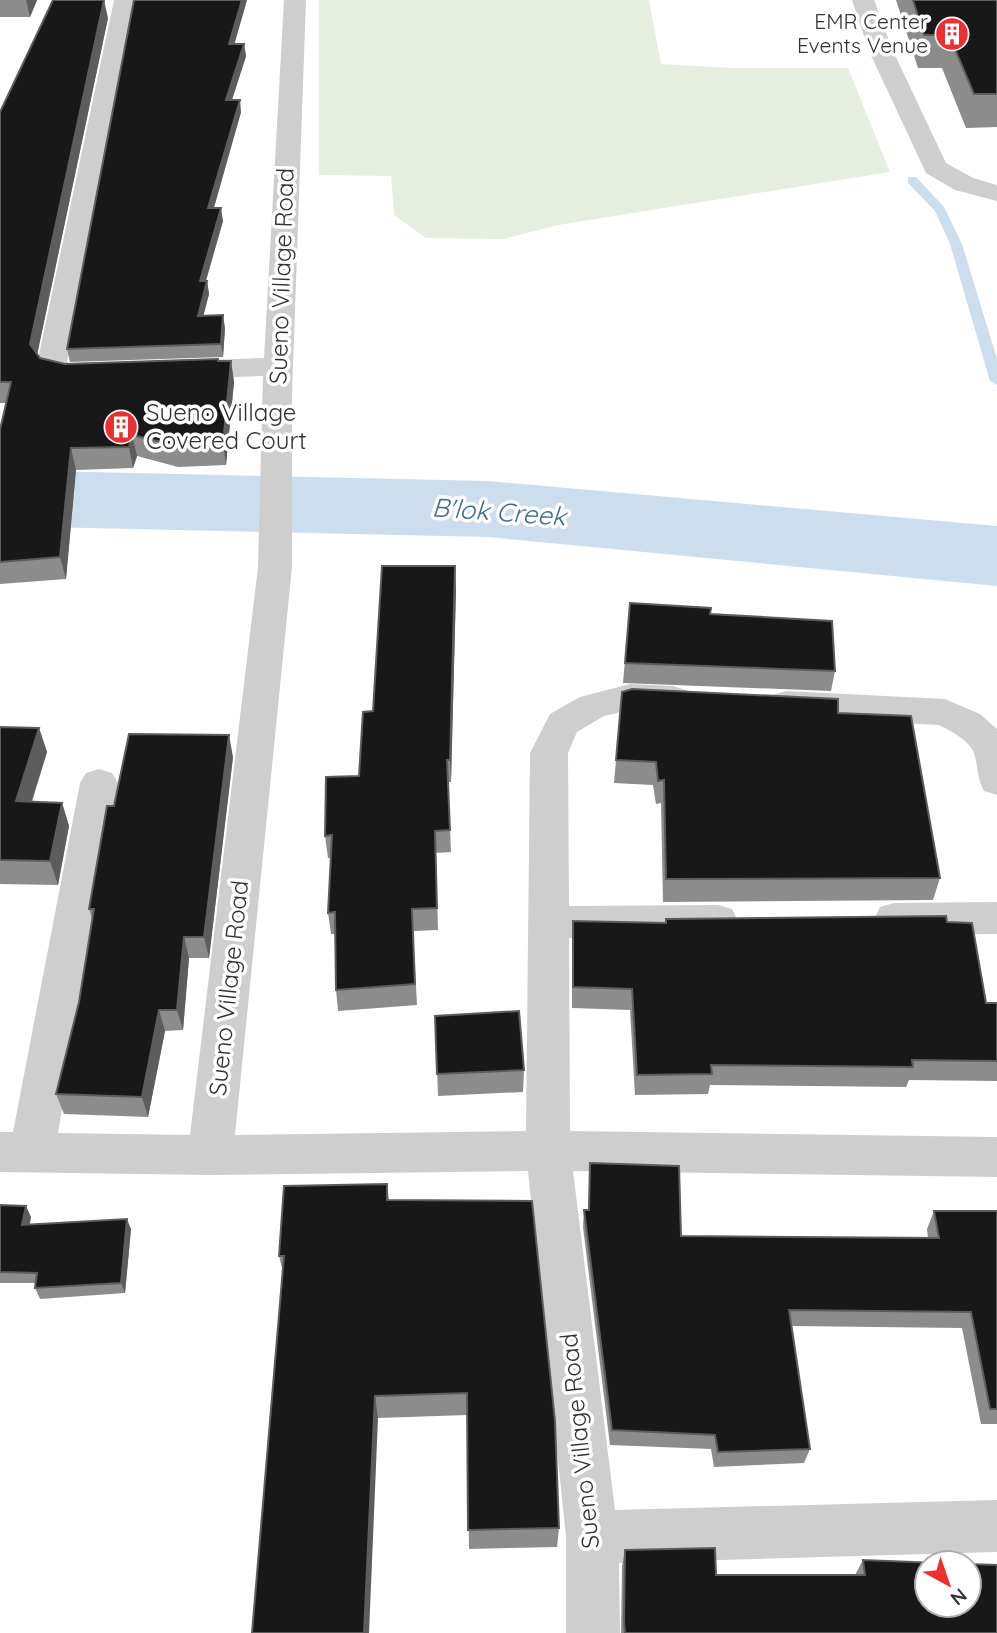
<svg xmlns="http://www.w3.org/2000/svg" width="997" height="1633" font-family="Quicksand,sans-serif">
  <rect width="100%" height="100%" fill="#fff"/>
  <!-- green -->
  <path fill="#e6eedf" d="M319 0H649L661 64 731 68H848L890 172 558 225 503 239 426 238 394 215 391 176 319 175Z"/>
  <g fill="none" stroke-linecap="round" stroke-linejoin="round">
    <!-- stream -->
    <path fill="#ccdeee" fill-rule="evenodd" d="M908 177H916L944 207 962 244 997 359V385L990 381 950 244 935 211 908 183Z"/>
    <!-- river -->
    <path fill="#ccdeee" fill-rule="evenodd" d="M0 470 488 481 997 526V586L488 537 0 526Z"/>
    <!-- minor -->
    <path fill="#cecece" fill-rule="evenodd" d="M114 0H136L67 362C80 368 95 363 109 367L113 373 109 379C84 385 53 387 37 364Z
      M284 0H306L292 395V567L235 1135 526 1131 530 753 550 714 580 697 630 684 673 686 686 690 691 699 686 708 673 712 630 710 604 716 577 732 568 753 569 906 718 905 732 909 738 921 732 933 718 937 569 938 570 1131 997 1137V1177L573 1171 615 1510 997 1500V1552L619 1563 620 1633H566V1537L528 1171 210 1175 0 1172V1132H13L80 783 86 773 99 769 112 773 118 783 58 1133 190 1135 258 567 263 376 179 379 168 376 164 370 168 364 179 361 264 358Z
      M852 0H874L893 51 946 163 973 178 997 185V201L955 190 926 173 869 51Z
      M786 691 945 699 980 714 997 729V795L984 791C977 778 978 766 974 753 969 740 951 731 939 725L786 717 773 713 768 704 773 695Z
      M997 902V934L894 935 880 931 874 919 880 907 894 903Z"/>
  </g>
  <!-- wall -->
  <path fill="#8c8c8c" d="M0 0H37L30 17H0Z
    M247 0 234 44H244L246 56 232 100 241 112 214 208 223 221 206 281H207L209 294 203 316 225 328 223 357 70 362 67 349Z
    M896 0H997V127L966 128 942 68H918Z
    M108 18 37 354 40 358 65 364 231 361 234 382 226 465 178 467 137 456 133 468 76 470 66 579 0 584V430L6 403H0V112Z
    M456 589 451 782H448L451 852 436 853 438 930 413 931 417 1005 338 1011 336 990 335 934H331L328 913 331 858H328L325 836 359 776 373 711Z
    M630 603 710 614 835 671 831 691 623 683Z
    M622 692 838 713 940 878 933 900 663 902 661 803 656 804 653 785 614 783Z
    M0 727 39 728 47 752 32 802 62 803 69 826 58 885 0 884Z
    M233 757 209 958H189L183 1030 165 1031 148 1117 64 1114 56 1094 79 1002 92 919 89 909 114 806Z
    M573 921 666 923 947 922 986 1003H997V1081L909 1080 906 1087 710 1085 708 1094 635 1095 630 1010 572 1008V942Z
    M435 1016 524 1070 523 1092 438 1096Z
    M590 1163 681 1236 928 1238 927 1229 934 1211H997V1424H981L962 1328 792 1326 810 1449 804 1463 714 1467 711 1449 610 1445 583 1227 584 1210H588Z
    M387 1184 389 1200 559 1528 557 1547 469 1549 467 1415 378 1418 283 1272 279 1256Z
    M0 1205 31 1217 30 1224 131 1229 125 1293 40 1299 35 1288 36 1283H0Z
    M625 1550 716 1575H855L863 1560 997 1633H621L622 1566Z"/>
  <!-- shaded-wall -->
  <path fill="#5d5d5d" d="M26 0H37L30 17Z
    M104 0 108 18 35 365 30 344Z
    M242 0H247L231 56 229 44Z
    M244 44 246 56 228 112 226 100Z
    M240 100 241 112 210 221 208 208Z
    M221 208 223 221 202 294 200 281Z
    M207 281 209 294 200 329 198 316Z
    M223 315 225 328 223 357 221 344Z
    M231 361 234 382 226 465 223 444Z
    M132 435 137 456 133 468 129 447Z
    M71 448 76 470 66 579 60 557Z
    M455 566 456 589 451 782 450 760Z
    M39 728 47 752 24 825 16 801Z
    M229 735 233 757 209 958 204 937Z
    M62 803 69 826 58 885 50 861Z
    M184 937 189 958 183 1030 177 1010Z
    M159 1010 165 1031 148 1117 142 1097Z
    M26 1206 31 1217 27 1235 22 1225Z
    M127 1219 131 1229 125 1293 121 1283Z
    M375 1396 378 1418 369 1633H364Z"/>
  <!-- building -->
  <path fill="#181818" stroke="#5d5d5d" stroke-width="2" d="M53 0H104L30 344 40 358 65 364 218 359V361H231L223 444 174 445 132 435 129 447 71 448 60 557 0 562V430L11 382H0V112Z
    M134 0H242L229 44H244L226 100H240L208 208H221L200 281H207L198 316 223 315 221 344 67 349Z
    M913 0H997V94H974L949 35H924Z
    M382 566H455L450 760H447L450 830 435 831 437 908 412 909 415 984 336 990 335 912 328 913 332 835 325 836 326 777 359 776 363 712 373 711Z
    M630 603 711 608 710 614 832 621 835 671 625 663Z
    M632 689 838 699V713L911 716 940 878 666 879 664 780 658 781 656 762 616 760 622 692Z
    M0 727 39 728 16 801 62 803 50 861 0 860Z
    M129 734 229 735 204 937H184L177 1010H159L142 1097 56 1094 79 1002 94 909H89L107 806H114Z
    M946 916 947 922 972 923 986 1003H997V1061L912 1060 913 1067 711 1065 712 1074 637 1075 632 989 573 987V921L666 923V919Z
    M519 1011 524 1070 437 1074 435 1016Z
    M590 1163 679 1166 681 1236 939 1238 934 1211H997V1409H990L971 1312 789 1310 810 1449 718 1452 715 1435 612 1430 584 1210H589Z
    M387 1184V1200L532 1201 555 1421 559 1528 468 1530 467 1393 375 1396 364 1633H252L284 1256H279L284 1186Z
    M0 1205 26 1206 22 1225 127 1219 121 1283 35 1288 37 1273 0 1272Z
    M715 1548 716 1575H865L863 1560 939 1563H927V1605H969V1564L997 1565V1633H625L624 1621 625 1550Z"/>
  <!-- icons -->
  <defs>
    <g id="building-disc" transform="scale(1.75)"><circle r="9.5" fill="#eb3031" stroke="#fff"/><path d="M-4-6H4V6H1V3H-1V6H-4ZM-2.5-4.3h1.7v1.8h-1.7ZM.8-4.3h1.7v1.8H.8ZM-2.5-1h1.7V.8h-1.7ZM.8-1h1.7V.8H.8Z" fill="#fff"/></g>
  </defs>
  <g fill-rule="evenodd">
    <use href="#building-disc" x="952" y="34"/>
    <use href="#building-disc" x="121" y="427"/>
  </g>
  <g text-anchor="middle" stroke-width="7" stroke-linejoin="round" paint-order="stroke">
    <!-- far-poi labels -->
    <g font-size="21" fill="#313131" stroke="#fff" text-anchor="end">
      <text x="928" y="29">EMR Center<tspan x="928" dy="24">Events Venue</tspan></text>
    </g>
    <!-- street labels -->
    <g font-size="24" fill="#313131" stroke="#fff">
      <text transform="translate(282 276) rotate(-88)" y="8">Sueno Village Road</text>
      <text transform="translate(229 988) rotate(-84)" y="8">Sueno Village Road</text>
      <text transform="translate(580 1441) rotate(-96)" y="8">Sueno Village Road</text>
    </g>
    <!-- poi labels -->
    <g font-size="24" fill="#313131" stroke="#fff" text-anchor="start">
      <text x="146" y="421">Sueno Village<tspan x="146" dy="28">Covered Court</tspan></text>
    </g>
    <!-- water labels -->
    <g font-size="26" font-style="italic" fill="#3b6d98" stroke="#fff">
      <text transform="translate(499 512) rotate(4)" y="9">B'lok Creek</text>
    </g>
  </g>
  <!-- north arrow -->
  <g transform="translate(948 1584) rotate(140)"><circle r="33" fill="#ffffff" stroke="#adadad" stroke-width="2"/>
  <path d="M0-5L12 26L0 18L-12 26Z" fill="#eb3031"/>
  <text y="-10" font-size="19" font-weight="bold" text-anchor="middle" fill="#313131">N</text>
  </g>
</svg>
